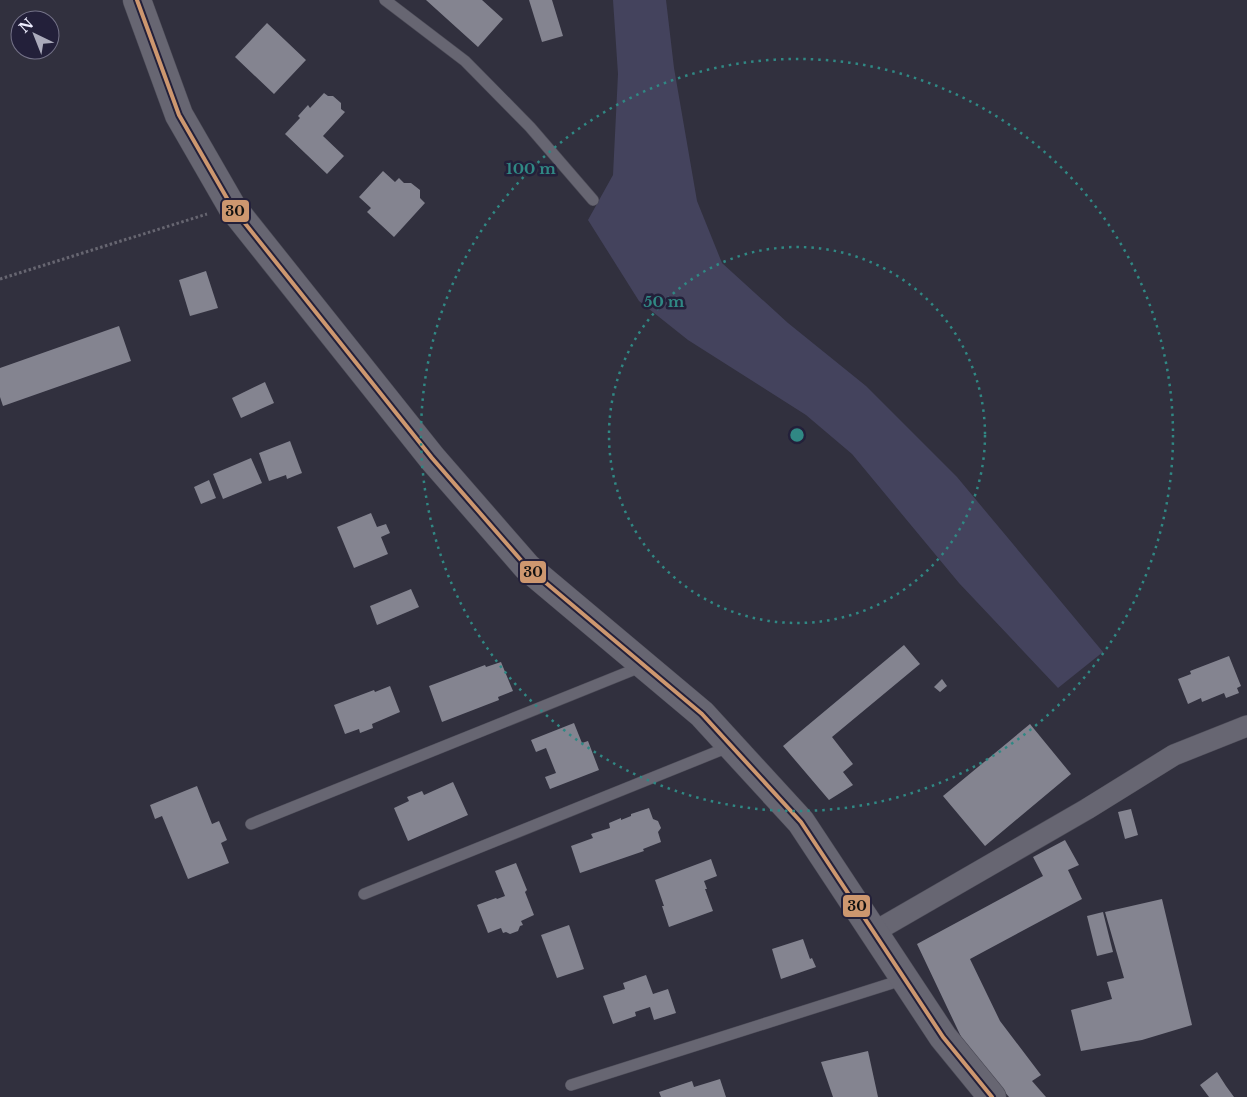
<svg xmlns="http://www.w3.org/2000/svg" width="1247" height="1097" font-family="'Libre Baskerville',serif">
  <rect width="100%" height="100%" fill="#31303e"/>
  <!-- green -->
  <path fill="#44435d" d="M613 0H666L674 68 697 201 722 263 788 323 866 386 957 477 1103 652 1058 688 959 583 852 454 806 415 688 340 639 301 588 220 613 175 618 74Z"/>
  <!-- building -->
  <path fill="#848490" d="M426 0H482L503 19 478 47Z
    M529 0H552L563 36 542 42Z
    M267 23 306 60 274 94 235 57Z
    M324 93 328 96H333L341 103V109L345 112 323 136 344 156 327 174 285 134 300 118 298 116 308 105 310 108Z
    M383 171 395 182 399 178 404 183H411L420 190V198L425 203 394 237 367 212 371 208 359 197Z
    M206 271 218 308 190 316 179 280Z
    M119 326 131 361 3 406 0 397V368Z
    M265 382 274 403 241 418 232 398Z
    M290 441 302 473 287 479 286 475 269 481 259 453Z
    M251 458 262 483 223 499 213 474Z
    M209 480 216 498 201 504 194 487Z
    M371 513 377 527 386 524 390 533 381 537 388 554 354 568 337 527Z
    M411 589 419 607 377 625 370 606Z
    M904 645 920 664 832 737 853 764 843 772 853 785 829 800 783 746Z
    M1229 656 1241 686 1237 688 1239 693 1226 698 1224 693 1202 702 1201 698 1188 704 1178 679 1191 674 1190 671Z
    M501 662 513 691 498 697 499 700 442 722 429 686 485 665 486 667Z
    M942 679 947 686 940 692 934 687Z
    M390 686 400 712 372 724 373 728 360 733 359 729 345 734 334 705 374 690 375 692Z
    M574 723 582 743 588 741 599 770 550 789 545 777 556 773 546 748 536 752 531 740Z
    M1030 724 1071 774 985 846 943 796Z
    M453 782 468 815 408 841 394 808 409 801 407 797 422 791 424 795Z
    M197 786 212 824 219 821 227 840 221 843 229 863 188 879 162 816 155 819 150 805Z
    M649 808 653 819 658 821 661 828 658 832 661 842 643 849 644 851 580 873 571 846 593 838 591 834 610 828 609 823 621 818V820L631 816V814Z
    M1131 809 1138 835 1125 839 1118 812Z
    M1065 840 1079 865 1068 870 1082 899 970 959 1000 1021 1041 1075 1032 1081 1046 1097H1009L965 1045 917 944 1043 876 1033 857Z
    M711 859 717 876 704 881 707 889H705L713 911 669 927 662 906H664L655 880Z
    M516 863 527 890 525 892 534 915 521 921 523 925 520 926 518 931 510 934 506 932 503 933 501 928 488 933 477 905 496 898 497 899 505 896 495 871Z
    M1162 899 1192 1025 1142 1040 1081 1051 1071 1010 1112 999 1107 982 1124 978 1105 912Z
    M1103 912 1113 952 1097 956 1087 916Z
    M569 925 584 969 557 978 541 935Z
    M803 939 810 959 812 958 816 967 781 979 772 949Z
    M646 975 653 994 668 989 676 1013 654 1020 650 1007 635 1012 636 1016 613 1024 603 996 625 989 623 983Z
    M868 1051 878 1097H833L821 1062Z
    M1217 1072 1226 1086 1234 1097H1209L1200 1085Z
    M720 1079 726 1097H661L659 1092 692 1081 694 1087Z"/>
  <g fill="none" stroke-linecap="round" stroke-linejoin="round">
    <!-- service casing -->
    <g stroke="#4d4c58" stroke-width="12">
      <path id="service" d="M385 0 465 61 530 127 593 200
        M251 824 643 666
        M364 894 731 746
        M571 1085 905 979"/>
    </g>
    <!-- minor casing -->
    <g stroke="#4d4c58" stroke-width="22">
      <path id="minor" d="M874 932 1087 809 1174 755 1247 726"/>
    </g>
    <!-- tertiary casing -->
    <g stroke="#4d4c58" stroke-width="29">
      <path id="tertiary" d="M137 0 179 115 232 207 432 458 527 567 702 714 801 822 943 1037 992 1097"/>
    </g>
    <!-- path -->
    <path stroke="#676671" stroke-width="3" stroke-dasharray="2.5 2.5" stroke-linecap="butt" d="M0 279 207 214"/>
    <!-- service -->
    <use href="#service" stroke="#676672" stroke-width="11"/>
    <!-- minor -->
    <use href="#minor" stroke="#676672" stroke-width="21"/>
    <!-- tertiary -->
    <use href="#tertiary" stroke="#676672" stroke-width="28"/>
    <!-- bus-1 casing -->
    <g stroke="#23203a" stroke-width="8">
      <path id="bus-1" d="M137 0 179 115 232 207 432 458 527 567 702 714 801 822 943 1037 992 1097"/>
    </g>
    <!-- bus-1 -->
    <use href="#bus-1" stroke="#cd976f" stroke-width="4"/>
  </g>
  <!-- distance rings -->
  <g fill="none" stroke="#308884" stroke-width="2.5" stroke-dasharray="2.5 5">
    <circle cx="797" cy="435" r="188"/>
    <circle cx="797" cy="435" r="376"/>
  </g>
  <circle cx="797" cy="435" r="8" fill="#308884" stroke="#23203a" stroke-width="2.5"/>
  <g font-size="15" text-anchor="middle" font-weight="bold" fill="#308884" stroke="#23203a" stroke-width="5" stroke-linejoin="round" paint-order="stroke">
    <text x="531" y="174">100 m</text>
    <text x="664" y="307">50 m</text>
  </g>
  <g stroke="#23203a" stroke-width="2">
    <rect x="221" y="199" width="29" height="24" rx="5" fill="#cd976f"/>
    <rect x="519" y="560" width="28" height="24" rx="5" fill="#cd976f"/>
    <rect x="842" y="894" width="29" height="24" rx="5" fill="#cd976f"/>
  </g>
  <g font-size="14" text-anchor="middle" font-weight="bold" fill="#111">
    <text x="235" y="216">30</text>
    <text x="533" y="577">30</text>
    <text x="857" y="911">30</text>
  </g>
  <!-- north arrow -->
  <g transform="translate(35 35) rotate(317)"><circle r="24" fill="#23203a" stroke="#747288"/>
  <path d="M0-4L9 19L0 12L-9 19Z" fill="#ababbb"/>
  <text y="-8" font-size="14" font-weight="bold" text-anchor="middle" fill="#ededfe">N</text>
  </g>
</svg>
